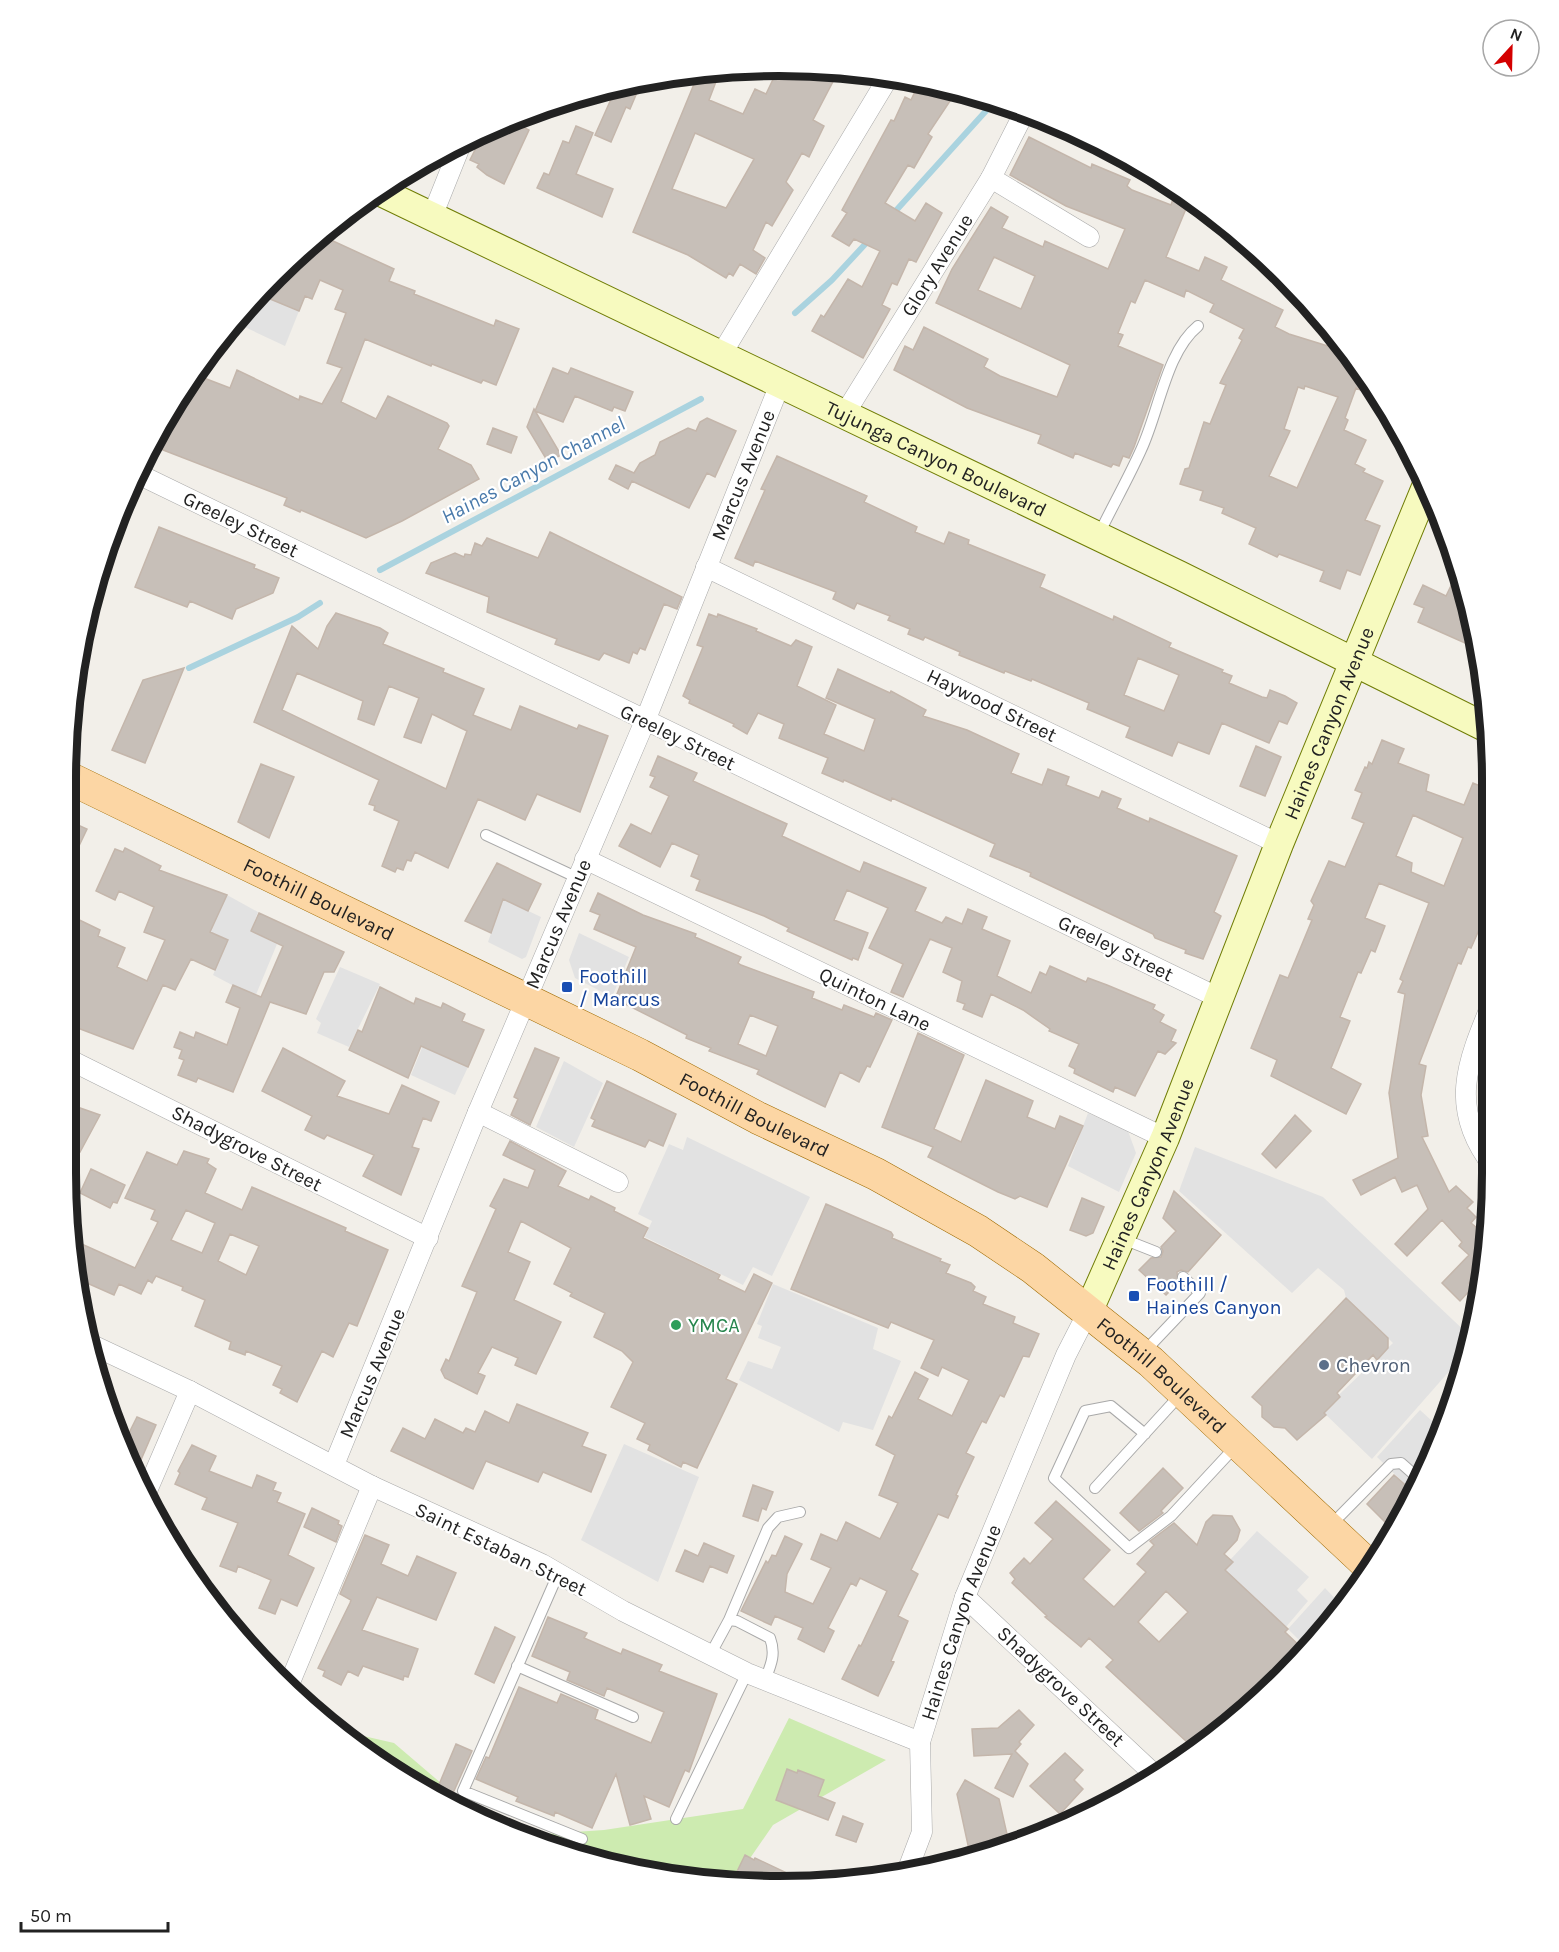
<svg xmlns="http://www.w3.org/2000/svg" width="1559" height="1952" font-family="Karla,sans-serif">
  <rect width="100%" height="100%" fill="#f2efe9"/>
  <!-- grass -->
  <path fill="#cdebb0" d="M789 1718 886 1760 773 1825 735 1880 595 1862 529 1835 604 1830 743 1809Z
    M346 1732 394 1743 476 1813 422 1790Z"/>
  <!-- parking -->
  <path fill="#e2e2e2" d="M258 294 299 311 285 346 234 322Z
    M227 895 258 912 251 931 277 944 255 997 213 975 228 940 210 932Z
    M503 899 541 917 526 957 522 959 488 942Z
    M579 933 629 957 612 997 575 978 569 960Z
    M340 967 380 984 349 1047 317 1033 321 1023 316 1019Z
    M424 1043 468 1067 455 1095 411 1075Z
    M564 1061 603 1083 574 1147 536 1127Z
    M1088 1113 1128 1131 1136 1153 1119 1192 1068 1166Z
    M687 1137 810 1197 772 1276 753 1267 743 1285 645 1237 652 1221 638 1214 669 1144 683 1150Z
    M1195 1147 1323 1197 1471 1337 1467 1351 1372 1459 1322 1411 1393 1343 1346 1298 1344 1290 1318 1268 1292 1293 1179 1191Z
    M773 1284 878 1328 873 1349 901 1361 873 1430 843 1422 839 1432 739 1380 748 1361 772 1369 781 1347 758 1338 762 1326 757 1324Z
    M1420 1410 1443 1431 1439 1446 1412 1491 1377 1457Z
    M624 1444 699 1477 658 1582 581 1540Z
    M1257 1531 1309 1577 1297 1590 1308 1601 1286 1627 1225 1570 1230 1560Z
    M1325 1588 1344 1608 1307 1648 1288 1629Z"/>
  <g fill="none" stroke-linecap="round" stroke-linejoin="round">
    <!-- stream -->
    <path stroke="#aad3df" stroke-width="6" d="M892 215 994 102
      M795 313 832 280 869 240
      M380 570 701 399
      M189 668 298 617 320 603"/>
  </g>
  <!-- building -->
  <path fill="#c7bfb8" stroke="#c4b6ab" stroke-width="1.5" fill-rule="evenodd" d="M827 68 839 70 813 120 824 126 809 157 802 153 786 182 793 190 772 226 766 222 753 250 765 258 756 274 740 264 733 276 729 273 726 278 688 255 633 232 699 72 720 71 709 100 743 114 755 89 766 94 778 69ZM695 133 754 159 726 208 672 189Z
    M641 83 630 109 626 107 611 142 595 135 616 88Z
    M919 83 958 89 928 134 932 137 914 168 908 165 885 203 915 221 926 203 942 213 916 262 909 259 897 285 892 283 882 305 890 309 863 358 812 331 821 315 824 317 848 279 862 287 880 251 854 239 849 246 832 236 847 213 842 210 891 120 894 121 905 97 911 100Z
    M529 114 523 127 529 130 504 184 487 175 477 167 479 164 470 160 483 134Z
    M576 126 593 133 576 174 613 189 602 217 537 188 544 173 549 175 563 141 569 143Z
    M1029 137 1091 168 1092 164 1130 180 1127 186 1132 190 1171 205 1176 190 1190 199 1166 257 1199 271 1205 257 1227 267 1221 280 1283 310 1275 327 1289 334 1347 352 1380 399 1356 388 1345 418 1348 420 1344 430 1366 440 1355 464 1365 469 1363 472 1383 481 1365 520 1380 526 1360 575 1347 570 1340 589 1320 581 1324 571 1279 554 1277 557 1249 544 1256 528 1222 513 1224 508 1200 500 1203 491 1180 484 1185 469 1189 468 1204 422 1210 424 1226 385 1220 383 1242 340 1239 338 1244 329 1210 312 1214 304 1186 290 1184 297 1145 280 1135 303 1131 301 1118 333 1123 335 1118 346 1163 365 1134 447 1129 458 1123 456 1119 466 1113 464 1111 467 1075 453 1073 458 1038 443 1041 435 967 408 894 370 905 346 913 350 924 327 988 359 984 367 1000 376 1057 397 1070 365 936 303 952 269 991 207 1008 217 1002 228 1043 247 1045 241 1108 269 1125 229 1066 206 1010 175ZM994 257 1035 276 1021 309 978 290ZM1305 386 1338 397 1297 488 1269 476 1290 431 1284 429 1298 387 1304 389Z
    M320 235 394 269 389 281 415 291 414 294 494 326 496 320 519 329 496 385 483 380 481 383 432 364 431 366 365 339 341 402 376 419 388 396 447 423 449 426 438 449 471 465 479 479 402 521 366 538 301 510 300 512 284 505 287 498 158 448 177 401 196 375 230 388 237 370 299 400 300 396 322 404 342 368 327 363 346 313 335 309 343 290 320 280 312 299 305 296 299 311 258 294Z
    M553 368 568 374 571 368 633 392 625 411 614 407 612 411 575 396 563 422 535 411Z
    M534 409 561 455 548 462 527 427Z
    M707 418 736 431 715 477 707 473 689 508 632 481 628 489 609 479 616 465 634 473 640 463 655 455 660 442 688 428 696 431 700 422Z
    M493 428 517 437 511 453 487 444Z
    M777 456 867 496 864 502 917 527 915 532 944 544 949 532 969 540 968 544 1045 575 1040 587 1113 620 1114 616 1171 643 1169 647 1223 670 1222 672 1232 676 1229 683 1262 697 1267 698 1270 690 1285 696 1297 703 1287 724 1279 721 1269 743 1222 723 1209 754 1178 742 1172 756 1126 737 1130 727 1087 709 1089 703 1032 679 1031 681 1005 671 1004 673 959 655 960 652 925 637 923 640 908 634 910 629 888 620 890 616 857 603 854 609 833 599 836 592 755 561 753 566 735 558 765 490 761 489ZM1138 658 1179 675 1164 711 1124 695Z
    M159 527 255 565 254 568 279 578 273 593 236 609 232 619 190 601 187 607 135 587Z
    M550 532 682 597 677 609 664 604 645 650 640 648 637 654 633 652 629 663 604 653 599 660 555 644 557 639 487 612 489 597 426 573 431 563 455 553 464 557 465 554 471 555 475 543 482 546 487 538 538 558Z
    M1459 569 1470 623 1474 647 1418 622 1424 608 1414 604 1423 585 1446 596Z
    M336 613 380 628 388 633 383 644 444 669 443 672 484 689 473 715 511 730 520 706 577 729 579 725 608 736 580 812 537 794 525 820 478 799 448 868 415 852 411 861 407 860 403 870 397 868 395 872 382 866 399 821 374 810 375 806 369 804 379 780 254 722 292 626 318 649 327 626ZM297 673 363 701 358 719 374 725 389 686 419 698 404 737 421 743 432 714 467 731 446 789 282 710Z
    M709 614 717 617 718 614 757 629 756 631 791 646 796 640 812 647 797 686 836 705 824 734 864 751 875 719 826 698 838 669 890 693 891 691 926 710 923 716 967 730 1019 754 1011 773 1042 785 1048 769 1069 777 1066 785 1099 798 1102 791 1121 799 1117 808 1149 822 1150 818 1237 856 1214 912 1221 916 1203 959 1185 953 1186 950 1155 938 1153 934 1030 876 1031 873 990 856 995 844 892 798 891 801 844 780 843 782 822 773 828 758 779 738 784 724 758 713 747 734 733 726 734 724 689 703 690 700 683 696 703 647 697 645Z
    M184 668 145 763 112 750 143 680Z
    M1382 740 1404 749 1398 763 1429 775 1426 791 1464 805 1473 783 1492 791V900L1471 948 1468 947 1461 964 1458 963 1419 1064 1426 1066 1421 1095 1428 1136 1422 1137 1449 1192 1456 1186 1473 1202 1467 1208 1476 1217 1471 1223 1487 1236 1484 1269 1469 1283 1473 1287 1460 1301 1442 1283 1469 1255 1459 1246 1462 1242 1442 1220 1407 1256 1395 1244 1428 1209 1417 1185 1402 1192 1395 1177 1361 1195 1353 1180 1398 1158 1389 1093 1405 994 1398 992 1403 981 1400 979 1429 903 1379 883 1365 918 1385 926 1375 952 1371 950 1361 973 1358 972 1340 1017 1350 1021 1331 1068 1361 1084 1346 1114 1271 1076 1277 1060 1251 1048 1280 975 1288 978 1312 920 1308 919 1314 905 1311 901 1329 861 1345 867 1364 823 1352 818 1362 793 1355 790 1365 767 1367 768 1369 762 1372 764ZM1413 815 1463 838 1444 886 1411 872 1412 863 1396 856Z
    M1256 746 1281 757 1265 796 1240 786Z
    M658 756 697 773 693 781 787 824 782 836 860 872 864 862 926 888 915 911 942 923 946 917 962 924 968 909 987 917 982 929 1010 941 997 976 1031 993 1040 972 1046 975 1050 966 1086 982 1088 978 1107 985 1155 1005 1153 1009 1164 1015 1160 1022 1176 1030 1171 1041 1176 1043 1165 1054 1158 1051 1135 1096 1115 1087 1113 1092 1074 1073 1075 1069 1069 1066 1079 1044 1049 1031 1050 1029 1023 1010 991 994 982 1017 963 1009 965 1004 957 1001 962 981 943 972 952 948 930 939 903 997 891 992 903 964 869 948 888 908 847 890 834 920 868 933 858 960 853 958 852 960 787 931 789 928 764 916 696 890 700 880 691 876 699 855 672 843 660 867 619 846 631 824 651 834 669 796 650 787 655 777 650 775Z
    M261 764 294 777 269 838 238 822Z
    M67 820 87 829 67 871Z
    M125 848 161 866 159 870 227 895 210 932 228 940 215 970 191 959 175 990 163 985 133 1049 67 1024V914L100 930 98 936 125 948 117 967 147 981 165 940 144 932 154 907 119 891 115 900 96 891 115 849 123 852Z
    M497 863 541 884 528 911 503 899 491 933 465 921Z
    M598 893 643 915 696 934 695 937 741 957 738 963 741 965 814 992 812 998 842 1010 844 1005 874 1017 876 1013 892 1020 870 1067 867 1066 859 1082 840 1072 825 1107 757 1074 759 1070 709 1051 711 1048 686 1038 687 1035 615 999 636 947 594 929 600 915 590 911ZM750 1015 778 1026 766 1056 738 1044Z
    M259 913 344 952 334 972H324L306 1014 270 1002 233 1092 198 1078 196 1082 178 1075 184 1060 179 1058 182 1050 174 1047 180 1032 194 1038 196 1032 227 1045 240 1008 226 1002 233 985 261 997 283 946 251 931Z
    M380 987 414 1004 416 998 441 1008 443 1003 465 1014 462 1021 484 1030 468 1067 421 1046 408 1078 349 1050 358 1030 362 1032Z
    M918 1033 964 1055 934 1129 961 1142 986 1080 1033 1101 1027 1117 1055 1129 1060 1116 1083 1126 1047 1207 1020 1196 1015 1199 998 1192 928 1157 933 1147 882 1127Z
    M283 1048 345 1081 337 1096 389 1114 402 1085 439 1102 431 1121 423 1118 412 1147 419 1149 401 1195 363 1176 374 1155 327 1135 324 1139 305 1130 312 1116 262 1091Z
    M535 1048 559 1058 530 1125 511 1115 518 1099 514 1097Z
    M607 1081 676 1114 663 1146 649 1140 645 1147 592 1126 595 1120 591 1118Z
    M66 1103 100 1115 80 1152 66 1146Z
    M1295 1115 1311 1131 1276 1168 1262 1154Z
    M510 1141 566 1171 558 1186 589 1200 591 1196 615 1208 614 1211 648 1228 643 1238 720 1275 718 1279 745 1292 754 1274 772 1283 726 1379 737 1384 697 1468 683 1462 681 1467 648 1450 650 1445 637 1439 645 1423 611 1407 633 1362 622 1351 594 1337 605 1313 570 1296 572 1293 554 1284 571 1248 521 1221 508 1252 530 1262 514 1300 561 1322 536 1374 515 1365 518 1358 492 1347 478 1373 485 1376 477 1394 445 1378 441 1370 446 1359 449 1361 477 1292 462 1286 496 1209 490 1206 504 1179 528 1188 535 1170 503 1155Z
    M184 1151 209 1159 207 1163 216 1169 205 1193 242 1210 252 1187 346 1228 345 1231 388 1250 357 1326 349 1323 333 1357 322 1351 297 1402 280 1393 282 1389 273 1385 282 1366 246 1351 245 1355 229 1349 231 1342 195 1326 205 1300 182 1290 183 1287 156 1276 152 1283 148 1280 141 1294 119 1284 114 1295 80 1280 75 1241 135 1268 158 1222 151 1219 155 1210 125 1198 147 1152 177 1165ZM186 1210 215 1223 202 1253 171 1240ZM230 1234 259 1246 246 1275 218 1261Z
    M91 1169 125 1185 117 1203 113 1202 110 1208 80 1193Z
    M1174 1191 1221 1235 1188 1272 1181 1270 1177 1272 1178 1283 1166 1295 1139 1270 1151 1258 1161 1257 1163 1251 1161 1247 1176 1231 1163 1218Z
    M1082 1198 1104 1207 1093 1233 1086 1236 1070 1230Z
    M826 1204 891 1232 893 1235 892 1238 941 1259 940 1261 950 1265 946 1273 971 1283 975 1287 973 1291 986 1297 983 1304 1015 1317 1013 1323 1039 1334 1029 1357 1023 1356 1004 1397 1000 1395 986 1423 982 1421 966 1453 974 1457 956 1495 958 1496 948 1518 938 1514 911 1570 918 1574 898 1616 908 1621 891 1661 894 1662 878 1696 842 1679 859 1645 861 1646 887 1591 860 1578 856 1586 851 1583 828 1628 834 1631 824 1652 798 1639 803 1628 775 1616 771 1625 741 1611 766 1561 768 1563 772 1555 776 1556 785 1536 802 1544 787 1574 785 1592 813 1604 831 1568 811 1559 821 1534 837 1541 846 1522 880 1539 898 1503 879 1495 895 1455 876 1445 889 1416 892 1418 915 1372 928 1379 918 1399 952 1416 969 1380 942 1367 938 1376 921 1368 934 1340 891 1322 888 1328 791 1289Z
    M1346 1298 1388 1338V1348L1377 1360 1373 1355 1337 1393 1340 1397 1324 1413 1326 1415 1297 1440 1285 1428 1274 1427 1262 1417V1406L1252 1397Z
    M517 1404 588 1433 582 1446 606 1455 591 1492 543 1472 538 1482 486 1461 473 1489 391 1451 403 1428 425 1439 435 1419 463 1433 466 1428 475 1432 485 1411 509 1423Z
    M137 1417 156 1425 137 1469 125 1441Z
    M192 1445 216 1456 209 1471 252 1488 257 1475 276 1483 273 1490 281 1493 277 1502 305 1514 288 1555 314 1568 297 1606 281 1599 275 1614 259 1608 271 1580 238 1566 236 1572 220 1566 238 1523 202 1509 207 1498 175 1484 180 1473 178 1471Z
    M1163 1468 1183 1488 1161 1511 1163 1513 1139 1531 1120 1513Z
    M1394 1475 1412 1491 1391 1528 1367 1504Z
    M753 1485 773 1492 766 1510 762 1508 758 1521 743 1516Z
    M1056 1501 1110 1550 1083 1579 1114 1607 1146 1572 1137 1564 1154 1545 1150 1541 1174 1523 1197 1545 1206 1522 1213 1515 1232 1516 1240 1530 1237 1540 1224 1554 1233 1562 1225 1570 1288 1629 1285 1632 1305 1651 1252 1707 1249 1704 1236 1717 1231 1712 1198 1746 1192 1739 1188 1743 1106 1667 1113 1660 1089 1638 1081 1647 1045 1617 1047 1616 1012 1583 1015 1579 1010 1573 1024 1558 1030 1564 1053 1539 1035 1523ZM1166 1591 1188 1612 1159 1642 1138 1622Z
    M312 1508 339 1521 338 1524 342 1526 336 1542 304 1527Z
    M365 1535 389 1545 381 1564 408 1576 417 1556 456 1573 436 1620 377 1597 362 1630 418 1649 408 1677 404 1676 403 1680 363 1666 358 1676 348 1671 341 1685 323 1676 325 1671 318 1668 350 1603 351 1600 340 1594Z
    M704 1543 734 1556 727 1573 710 1566 703 1582 676 1571 685 1550 698 1556Z
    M548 1617 587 1633 584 1638 621 1654 623 1649 662 1665 659 1671 717 1694 689 1772 685 1770 669 1807 644 1796 651 1819 630 1825 616 1774 592 1828 555 1812 554 1816 516 1801 518 1797 476 1779 486 1757 489 1758 519 1687 557 1703 561 1694 598 1710 595 1719 651 1743 664 1712 607 1688 604 1696 567 1680 570 1672 532 1656Z
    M495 1627 515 1637 494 1683 475 1674Z
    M1019 1710 1034 1725 1019 1742 1021 1744 1015 1751 1028 1764 1013 1797 995 1788 1012 1754 974 1756 972 1729 998 1728Z
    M456 1744 472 1751 453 1793 438 1787Z
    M1065 1753 1083 1770 1074 1780 1083 1789 1060 1814 1030 1786Z
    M787 1769 797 1773 798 1770 824 1780 818 1796 835 1803 828 1820 776 1800Z
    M965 1780 999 1799 1009 1843 971 1859 957 1794Z
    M843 1816 863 1824 856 1842 836 1835Z
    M745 1855 754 1860 755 1858 806 1882 779 1886 733 1880Z"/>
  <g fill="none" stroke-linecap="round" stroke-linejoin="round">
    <!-- lane casing -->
    <g stroke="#a9a9a9" stroke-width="12">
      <path id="lane" d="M1098 536C1112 507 1128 479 1141 450 1159 412 1166 352 1198 326
        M486 835 578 878
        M1123 1239 1156 1252
        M1144 1352 1200 1293 1183 1277
        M1145 1434 1111 1406 1085 1411 1054 1478 1129 1548 1171 1516 1236 1446
        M1095 1488 1181 1394
        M1329 1527 1391 1464 1401 1463 1419 1479
        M558 1574 463 1791 582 1839
        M729 1620 768 1528 778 1517 800 1512
        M710 1655 729 1620 737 1621 770 1638C776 1654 771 1665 765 1680
        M517 1666 633 1717
        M676 1819 747 1673"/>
    </g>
    <!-- street casing -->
    <g stroke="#a9a9a9" stroke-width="21">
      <g id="street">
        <path d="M991 178 1089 237"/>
        <path d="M433 214 461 144"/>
        <path d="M721 355 888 78"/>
        <path d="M844 415 991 178 1024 113"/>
        <path d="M138 474 1219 998"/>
        <path d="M706 567 1279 844"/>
        <path d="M585 859 1165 1138"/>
        <path d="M1492 1003C1467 1063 1448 1108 1493 1166"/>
        <path d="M66 1058 428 1238"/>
        <path d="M478 1112 618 1182"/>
        <path d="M88 1343 190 1391 372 1486 542 1564 623 1611 747 1673 920 1742"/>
        <path d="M334 1465 478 1112 645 721 780 384"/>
        <path d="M146 1493 190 1391"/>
        <path d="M965 1597 1156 1776"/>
        <path d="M288 1687 372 1486"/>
        <path id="s1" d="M908 1869 922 1832 920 1742 965 1597 1066 1355 1089 1310"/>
      </g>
    </g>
    <!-- secondary casing -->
    <g stroke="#707d05" stroke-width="30">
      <g id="secondary">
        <path id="s2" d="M381 192 1179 575 1491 730"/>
        <path id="s3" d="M1089 1310 1165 1138 1279 844 1426 487"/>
      </g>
    </g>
    <!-- primary casing -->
    <g stroke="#a06b00" stroke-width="33">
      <g id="primary">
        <path id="s4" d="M67 777 640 1055 758 1118 876 1174 978 1231 1033 1268 1151 1362 1369 1566"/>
      </g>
    </g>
    <!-- lane -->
    <use href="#lane" stroke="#fff" stroke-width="10"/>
    <!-- street -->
    <use href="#street" stroke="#fff" stroke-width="20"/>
    <!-- secondary -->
    <use href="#secondary" stroke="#f7fabf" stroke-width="28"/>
    <!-- primary -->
    <use href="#primary" stroke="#fcd6a4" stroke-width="32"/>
  </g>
  <!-- markers -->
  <g fill="#1a4fb4" stroke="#fff" stroke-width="2">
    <rect x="561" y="981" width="12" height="12" rx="3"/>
    <rect x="1128" y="1290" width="12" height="12" rx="3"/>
  </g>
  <circle fill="#2e9e5b" stroke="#fff" stroke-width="2" cx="676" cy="1325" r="6"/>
  <circle fill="#5c6f8a" stroke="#fff" stroke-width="2" cx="1324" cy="1365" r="6"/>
  <g text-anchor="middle" stroke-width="4.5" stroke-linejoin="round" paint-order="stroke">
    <!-- street labels -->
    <g font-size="20" fill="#222" stroke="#fff">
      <text transform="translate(937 265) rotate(-58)" y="7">Glory Avenue</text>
      <text dy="7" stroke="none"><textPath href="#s2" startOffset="616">Tujunga Canyon Boulevard</textPath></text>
      <text transform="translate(743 475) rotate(-68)" y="7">Marcus Avenue</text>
      <text transform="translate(241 524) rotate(26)" y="7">Greeley Street</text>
      <text transform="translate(992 705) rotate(26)" y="7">Haywood Street</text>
      <text dy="7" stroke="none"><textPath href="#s3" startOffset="634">Haines Canyon Avenue</textPath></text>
      <text transform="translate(678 737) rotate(26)" y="7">Greeley Street</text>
      <text dy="7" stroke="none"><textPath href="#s4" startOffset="280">Foothill Boulevard</textPath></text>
      <text transform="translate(558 924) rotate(-67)" y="7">Marcus Avenue</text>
      <text transform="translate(1116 948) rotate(26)" y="7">Greeley Street</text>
      <text transform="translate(875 999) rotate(26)" y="7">Quinton Lane</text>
      <text dy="7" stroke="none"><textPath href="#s4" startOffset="766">Foothill Boulevard</textPath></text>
      <text transform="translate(247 1148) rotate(27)" y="7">Shadygrove Street</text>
      <text dy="7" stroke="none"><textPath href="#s3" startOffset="148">Haines Canyon Avenue</textPath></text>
      <text transform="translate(372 1373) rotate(-67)" y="7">Marcus Avenue</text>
      <text dy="7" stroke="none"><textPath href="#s4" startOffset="1252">Foothill Boulevard</textPath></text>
      <text transform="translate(501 1549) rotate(26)" y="7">Saint Estaban Street</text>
      <text dy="7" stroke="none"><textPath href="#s1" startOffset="256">Haines Canyon Avenue</textPath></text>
      <text transform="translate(1061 1686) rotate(43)" y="7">Shadygrove Street</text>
    </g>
    <!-- transit labels -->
    <g font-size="20" fill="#164399" stroke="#fff" text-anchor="start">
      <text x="579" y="983">Foothill<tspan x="579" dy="23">/ Marcus</tspan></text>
      <text x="1146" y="1291">Foothill /<tspan x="1146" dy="23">Haines Canyon</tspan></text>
    </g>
    <!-- leisure labels -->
    <g font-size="20" fill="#27864d" stroke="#fff" text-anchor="start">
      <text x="688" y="1332">YMCA</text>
    </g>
    <!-- service labels -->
    <g font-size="20" fill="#4e5e75" stroke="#fff" text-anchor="start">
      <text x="1336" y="1372">Chevron</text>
    </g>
    <!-- water labels -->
    <g font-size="21" font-style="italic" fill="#4a7aab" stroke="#fff">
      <text transform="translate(533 470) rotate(-28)" y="7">Haines Canyon Channel</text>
    </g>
  </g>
  <!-- crop -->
  <path d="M0 0H1559V1952H0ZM779 76H779A703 703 0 0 1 1482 779V1173A703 703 0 0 1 779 1876H779A703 703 0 0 1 76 1173V779A703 703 0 0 1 779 76Z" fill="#fff" fill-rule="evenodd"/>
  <path fill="none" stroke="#222" stroke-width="8" d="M779 76H779A703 703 0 0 1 1482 779V1173A703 703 0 0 1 779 1876H779A703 703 0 0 1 76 1173V779A703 703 0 0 1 779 76Z"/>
  <!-- north arrow -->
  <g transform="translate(1511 48) rotate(22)"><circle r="28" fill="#ffffff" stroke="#a7a7a7" stroke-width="1.5"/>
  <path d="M0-4.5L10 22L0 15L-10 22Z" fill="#d40000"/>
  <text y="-9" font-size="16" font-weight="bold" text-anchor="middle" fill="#222222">N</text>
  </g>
  <!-- scale -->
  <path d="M21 1922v9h147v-9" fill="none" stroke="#222222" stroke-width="3"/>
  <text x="30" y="1922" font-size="18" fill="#222222" stroke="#ffffff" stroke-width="4.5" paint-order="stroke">50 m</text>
</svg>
